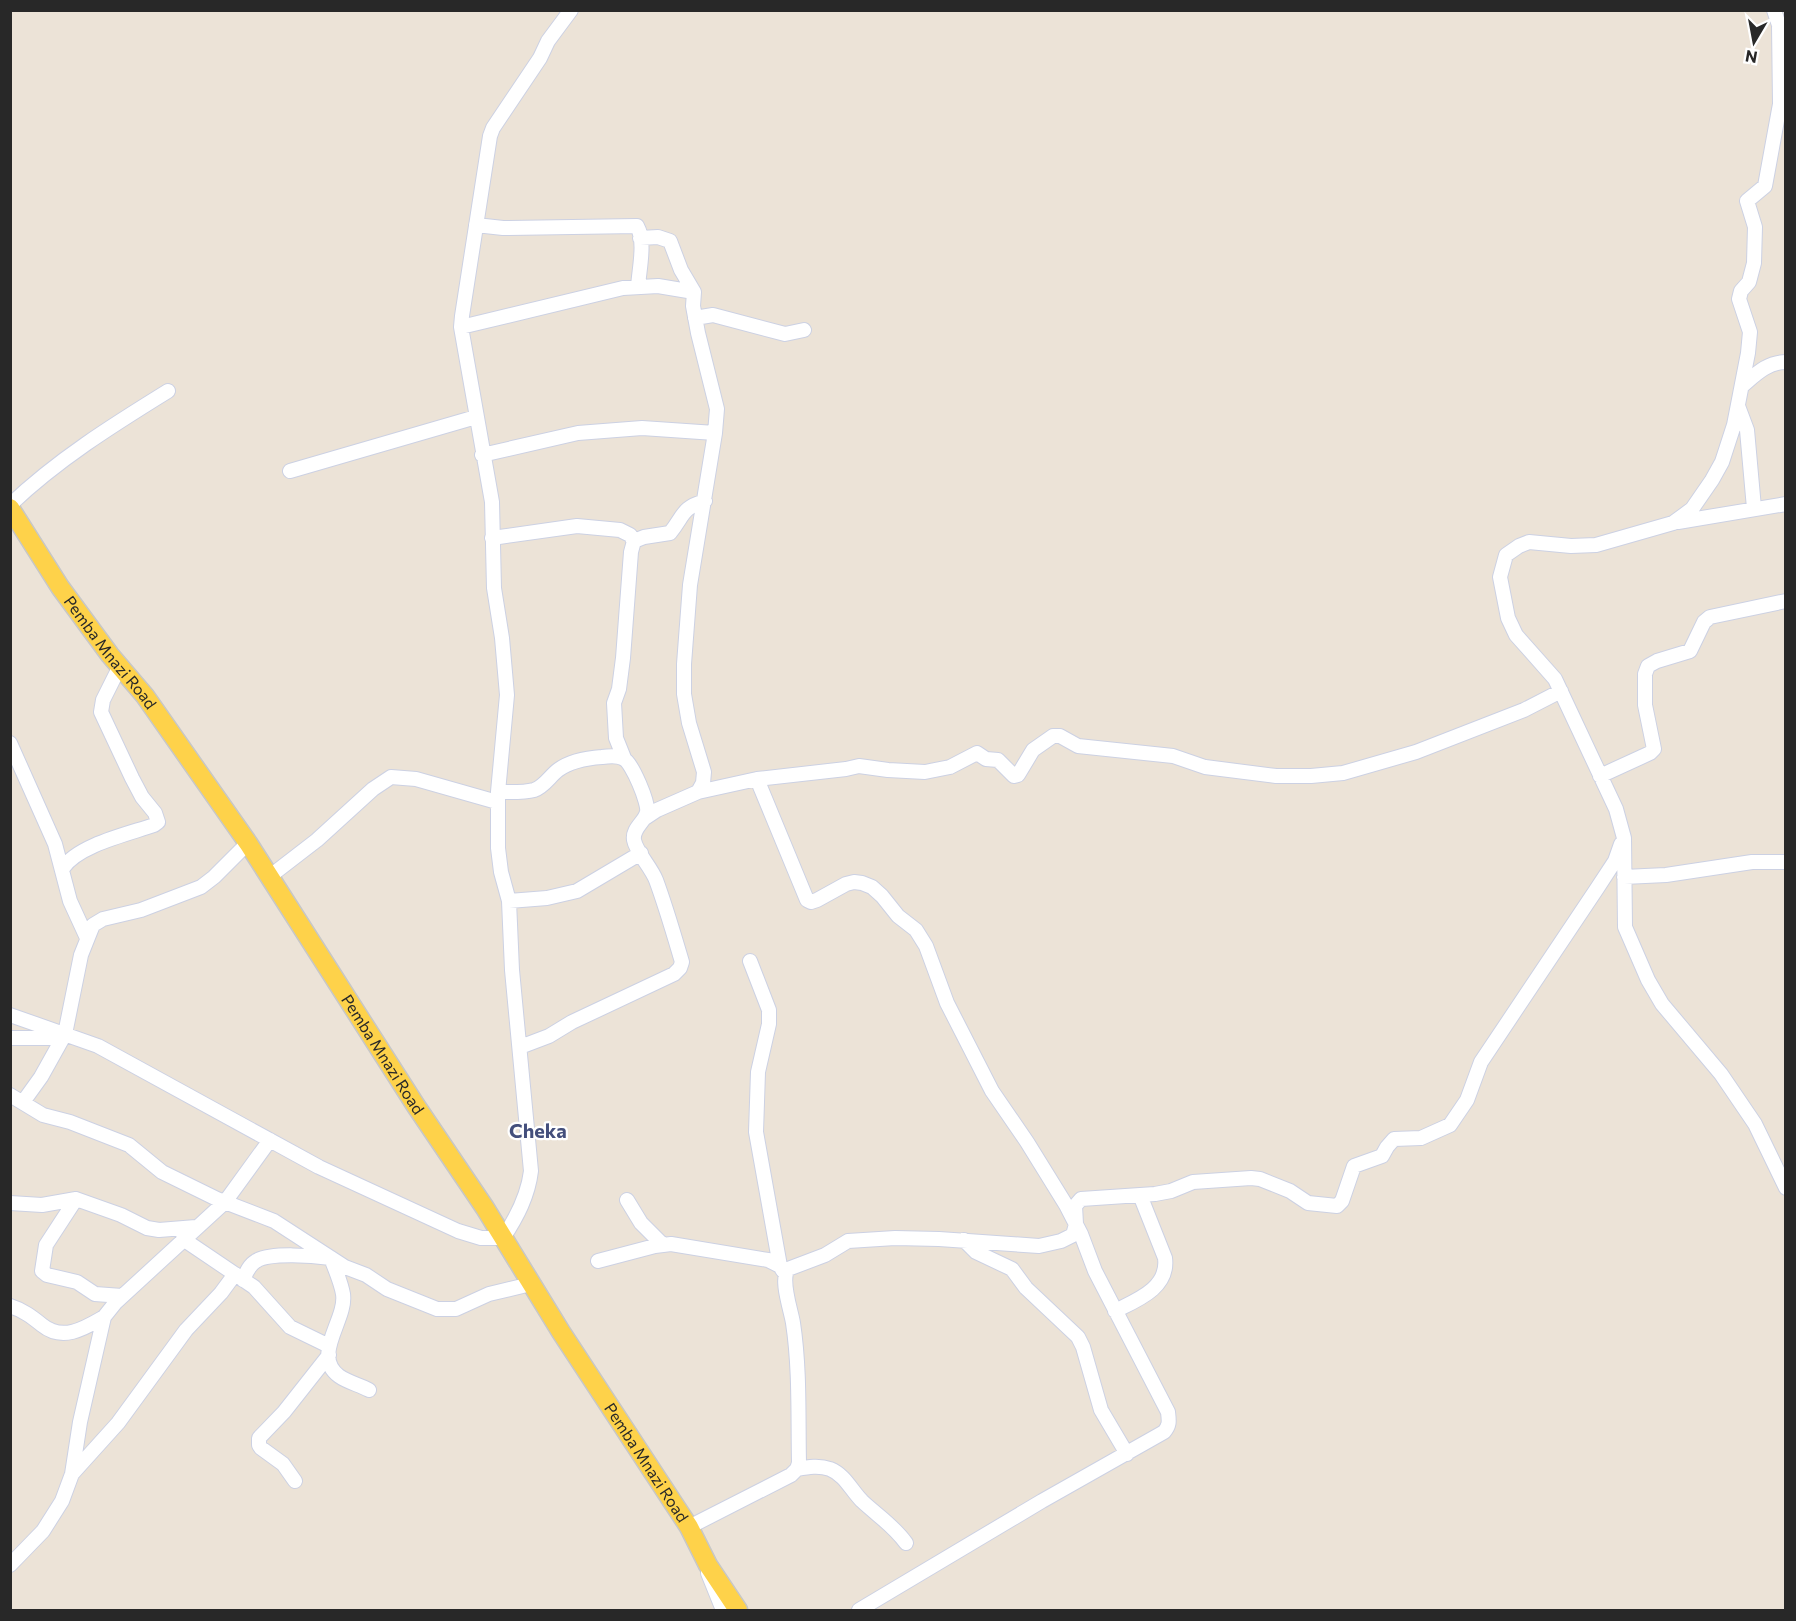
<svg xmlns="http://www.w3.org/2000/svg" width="1796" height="1621" font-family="Commissioner,sans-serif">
  <rect width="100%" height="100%" fill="#ece3d7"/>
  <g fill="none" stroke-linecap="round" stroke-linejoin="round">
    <!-- minor casing -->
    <g stroke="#ccd1e3" stroke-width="16">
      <path id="minor" d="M1774 10 1779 25 1780 104 1765 186 1747 201 1755 227 1754 263 1749 282 1741 291 1739 299 1750 332 1748 353 1734 425 1722 462 1712 480 1692 509 1673 523 1596 545 1571 546 1529 542 1519 546 1506 555 1500 577 1508 618 1516 635 1555 679 1616 809 1624 838 1625 927 1648 980 1662 1004 1721 1074 1755 1124 1786 1188
        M476 225 503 228 637 226C646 242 639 269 638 287
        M640 238 658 237 670 241 681 270 694 292 693 306 698 333 717 409 715 433 690 585 684 664V694L689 723 704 772 703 783 698 792 657 810 645 818
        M695 318 713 315 785 334 804 330
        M461 327 623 288 658 286 694 292
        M1742 386C1755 375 1767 362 1786 362
        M1738 406 1747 430 1754 508
        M482 455 578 433 642 428 715 433
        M290 471 476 417
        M10 505C57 460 113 425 168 391
        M1678 522 1786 504
        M492 538 577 526 620 530 630 535 634 541
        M10 743 55 844 70 901 87 938
        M624 758 616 738 614 703 619 689 623 658 631 552 634 541 644 537 670 533C684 516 681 508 705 501
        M1600 776 1650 753 1654 749 1645 705V674L1648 666 1657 661 1690 651 1704 622 1710 617 1786 601
        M757 779 846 769 859 766 888 770 925 772 950 767 977 753 986 759 998 760 1014 776 1018 775 1033 750 1053 736H1060L1078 746 1173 756 1205 767 1276 776H1311L1343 773 1416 752 1524 710 1561 691
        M498 792C509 792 523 793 534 790 544 787 550 776 558 770 570 761 588 758 602 757 609 756 618 755 624 759 632 763 649 803 647 812 645 822 632 828 634 840 636 852 651 867 656 880 666 907 674 935 682 962L680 968 674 974 572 1022 549 1036 520 1047
        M698 792 757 779 807 900 811 902 817 900 846 884 854 882 862 883 872 887 882 896 898 916 916 930 926 946 947 1003 992 1091 1027 1142 1066 1205 1081 1234 1095 1271 1168 1412C1169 1421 1170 1425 1164 1432L1042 1501 859 1610
        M63 868C78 845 128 834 154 825L158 822 155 813 142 797 132 778 101 712 103 700 120 666
        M269 877 317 840 373 789 391 777 416 779 497 802
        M1624 877 1666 875 1752 862H1786
        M509 901 547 898 577 891 641 853
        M750 961 769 1010V1024L758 1072 756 1132 780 1266
        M10 1015 98 1046 319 1167 458 1231 481 1238H503C517 1217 528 1196 531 1171L512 970 509 901 501 872 498 848V792L507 695 502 638 494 588 492 502 461 327 462 316 490 136 493 128 540 58 548 41 571 10
        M10 1038H61
        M10 1095 43 1115 70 1122 129 1145 162 1172 217 1199 274 1221 345 1267 366 1275 387 1289 437 1309H456L489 1294 531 1284
        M23 1102 41 1077 65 1034 81 955 93 925 103 919 141 910 201 887 214 877 248 843
        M76 1199 46 1245 42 1271 47 1275 77 1282 95 1294 122 1296
        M627 1200 641 1223 663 1245
        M10 1203 42 1205 76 1199 121 1215 147 1228 159 1230 196 1227
        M183 1239 254 1287 290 1327 329 1346
        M964 1240 976 1252 1012 1269 1026 1288 1078 1337 1083 1347 1101 1410 1127 1454
        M598 1261 655 1246 671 1244 768 1260 780 1266 783 1271
        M243 1280C246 1273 249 1265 256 1261 270 1252 315 1256 331 1258 335 1269 341 1282 343 1294 347 1320 311 1355 339 1376 347 1382 360 1385 369 1390
        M10 1306C23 1310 32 1317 42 1325 63 1342 85 1328 104 1317
        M1115 1311C1137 1300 1169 1288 1165 1258L1140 1195
        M797 1469C808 1467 819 1465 830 1469 845 1475 851 1490 862 1501 878 1516 893 1525 906 1543
        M72 1474 118 1423 186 1330 221 1293 235 1274
        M295 1481 283 1464 261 1448 259 1445V1438L284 1412 329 1355
        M689 1527 791 1475 797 1469 799 1463C798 1417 800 1369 793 1323 791 1310 780 1280 788 1269L825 1255 848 1241 895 1238 939 1239 1039 1246 1061 1241 1073 1235 1076 1224 1075 1206 1081 1199 1155 1194 1171 1191 1193 1182 1251 1178 1260 1179 1290 1191 1308 1203 1337 1206 1342 1201 1354 1166 1382 1156 1387 1147 1394 1139 1421 1138 1450 1125 1467 1100 1481 1062 1598 887 1615 861 1621 844
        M10 1565 43 1531 62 1501 72 1474 80 1422 104 1317 116 1302 225 1202 270 1140
        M708 1573 723 1610"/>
    </g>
    <!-- major casing -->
    <g stroke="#c7c7c7" stroke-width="21">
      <g id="major">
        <path id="s1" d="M10 508 60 587 110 655 145 696 248 843 416 1106 485 1208 561 1332 689 1527 708 1565 738 1610"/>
      </g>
    </g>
    <!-- minor -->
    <use href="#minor" stroke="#fff" stroke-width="14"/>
    <!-- major -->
    <use href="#major" stroke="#fed24a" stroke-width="18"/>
  </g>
  <g text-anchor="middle" stroke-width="4.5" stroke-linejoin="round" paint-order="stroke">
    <!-- street labels -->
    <g font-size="16" fill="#282828" stroke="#fff">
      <text dy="6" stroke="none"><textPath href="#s1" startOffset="176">Pemba Mnazi Road</textPath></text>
      <text dy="6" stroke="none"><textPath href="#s1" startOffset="662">Pemba Mnazi Road</textPath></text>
      <text dy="6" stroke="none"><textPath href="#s1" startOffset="1148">Pemba Mnazi Road</textPath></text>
    </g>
    <!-- quarter labels -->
    <g font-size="20" font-weight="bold" fill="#444f7c" stroke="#fff">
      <text x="538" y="1138">Cheka</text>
    </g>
  </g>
  <!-- border -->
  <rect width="1796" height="1621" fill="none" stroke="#282828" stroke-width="24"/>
  <!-- north arrow -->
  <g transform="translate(1754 42) rotate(190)" stroke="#ffffff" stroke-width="4.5" paint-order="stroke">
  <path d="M0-4.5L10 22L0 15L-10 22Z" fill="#282828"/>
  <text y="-9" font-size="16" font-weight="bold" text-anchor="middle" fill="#282828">N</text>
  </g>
</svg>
